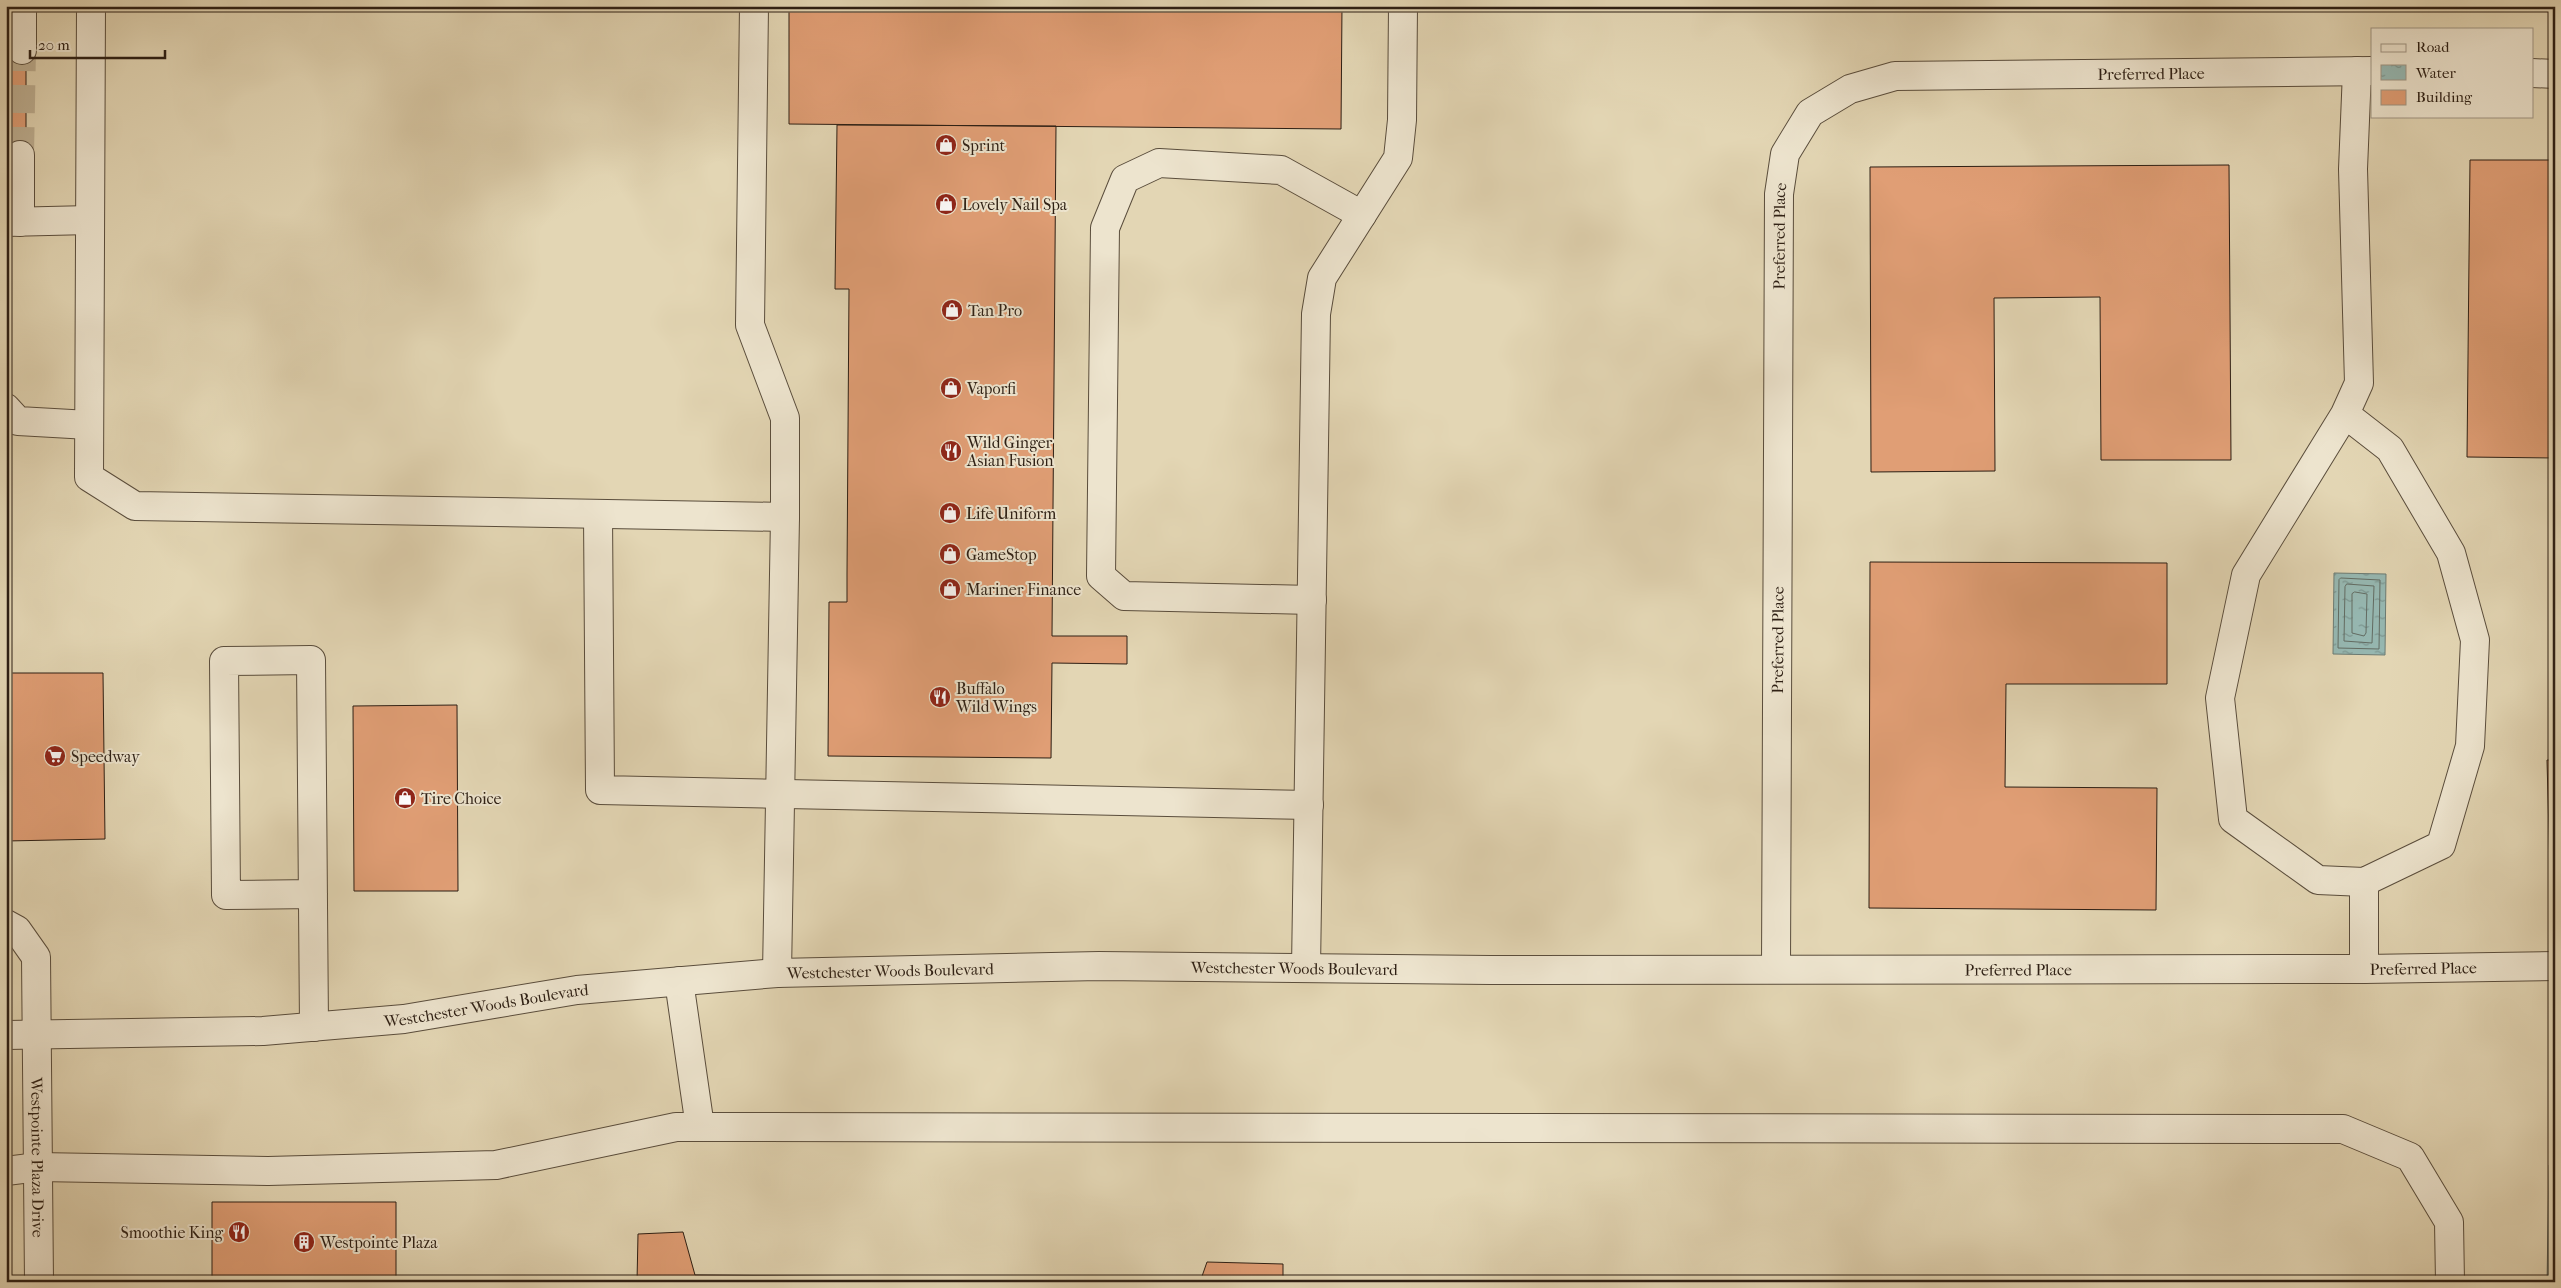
<svg xmlns="http://www.w3.org/2000/svg" width="2561" height="1288" font-family="'IM FELL French Canon',serif">
  <defs>
    <pattern id="water-ripples" width="26" height="14" patternUnits="userSpaceOnUse" patternTransform="scale(1.25)"><rect width="26" height="14" fill="#96b8b2"/><path d="M2 4q2-2 4 0t4 0M15 11q2-2 4 0t4 0" fill="none" stroke="#7b9590"/></pattern>
  </defs>
  <rect width="100%" height="100%" fill="#e3d6b4"/>
  <filter id="stains"><feTurbulence type="fractalNoise" baseFrequency=".004" numOctaves="4"/><feColorMatrix values="0 0 0 0 .2 0 0 0 0 .09 0 0 0 0 .02 0 0 0 .5 -.17"/></filter>
  <radialGradient id="worn" r=".72"><stop offset=".6" stop-color="#630" stop-opacity="0"/><stop offset="1" stop-color="#630" stop-opacity=".3"/></radialGradient>
  <!-- water -->
  <path fill="url(#water-ripples)" stroke="#6c7b73" d="M2334 573 2386 574 2385 655 2333 654Z
    M2555 1159V1282H2547L2549 1165Z"/>
  <g fill="none" stroke-linecap="round" stroke-linejoin="round">
    <!-- shore -->
    <path stroke="#626c63" stroke-width="1" d="M2341 578 2380 580 2379 649 2338 648 2339 580Z
      M2347 584 2374 586 2372 643 2344 641 2345 587Z
      M2355 592 2367 594 2366 633 2364 636 2352 633V594Z
      M2552 1282 2555 1166"/>
  </g>
  <!-- building -->
  <path fill="#e09e75" stroke="#2d1f14" d="M789 6H1342L1341 129 789 124Z
    M6 52H26V154H6Z
    M837 125 1056 126 1052 636H1127V664L1052 663 1051 758 828 756 829 602H847V574L849 289H835Z
    M2470 160H2555V458L2467 457Z
    M2229 165 2231 460H2101L2100 297 1994 298 1995 471 1871 472 1870 167Z
    M1870 562 2167 563V684H2006L2005 787 2157 788 2156 910 1869 908Z
    M6 673H103L105 839 6 841Z
    M457 705 458 891H354L353 706Z
    M2547 760H2555V907H2551Z
    M212 1202H396V1282H212Z
    M683 1232 695 1275 929 1277V1282H637L638 1234Z
    M1207 1262 1283 1264V1282H1200Z
    M1694 1279H1754V1282H1692Z"/>
  <g fill="none" stroke-linecap="round" stroke-linejoin="round">
    <!-- minor-tunnel -->
    <path stroke="#bfb194" stroke-width="28" stroke-dasharray="28 14" stroke-linecap="butt" d="M20 155 22 50"/>
    <!-- minor casing -->
    <g stroke="#5a4d3c" stroke-width="30">
      <g id="minor">
        <path d="M91 6 89 477 135 506 785 517"/>
        <path d="M754 6 750 325 785 418V517L777 973"/>
        <path d="M22 50V6"/>
        <path d="M2532 73 2555 74"/>
        <path d="M6 222 90 220"/>
        <path d="M20 222V155"/>
        <path d="M6 408 18 421 89 425"/>
        <path d="M2345 414 2390 449 2451 553 2475 640 2470 746 2441 845 2364 882 2318 880 2233 819 2220 698 2246 575 2345 414 2359 383 2353 169 2357 71"/>
        <path d="M598 514 600 790 1309 805"/>
        <path d="M1312 600 1124 596 1101 576 1105 228 1125 179 1159 163 1281 170 1362 215"/>
        <path d="M313 894 226 895 224 661 311 660 314 1027"/>
        <path id="s1" d="M6 924 17 930 36 957 39 1282"/>
        <path d="M1306 968 1316 314 1322 278 1398 158 1402 120 1403 6"/>
        <path id="s2" d="M1776 968 1779 194 1785 154 1810 113 1850 89 1895 76 2372 71"/>
        <path d="M2364 969V882"/>
        <path d="M679 981 700 1127"/>
        <path id="s3" d="M6 1035 263 1031 404 1019 577 990 777 973 1099 966 1490 970 2364 969 2555 966"/>
        <path d="M6 1171 38 1167 268 1171 496 1165 676 1127 2343 1129 2410 1157 2449 1222 2450 1282"/>
      </g>
    </g>
    <!-- minor -->
    <use href="#minor" stroke="#ede4ce" stroke-width="28"/>
  </g>
  <!-- icons -->
  <defs>
    <g id="shop-disc" transform="scale(1.125)"><circle r="9.5" fill="#8f2418" stroke="#ede4ce"/><path d="M-5-2.5h2.3a2.7 3.5 0 0 1 5.4 0H5L5.5 6h-11ZM-1.5-2.5h3a1.5 2.3 0 0 0-3 0Z" fill="#fff"/></g>
    <g id="restaurant-disc" transform="scale(1.125)"><circle r="9.5" fill="#8f2418" stroke="#ede4ce"/><path d="M-5-6h1v4h1v-4h1v4h1v-4h1v5L-1.5 .5V6h-2V.5L-5-1ZM5-6V6H3V1.5H1.5Q1.5-4 5-6Z" fill="#fff"/></g>
    <g id="supermarket-disc" transform="scale(1.125)"><circle r="9.5" fill="#8f2418" stroke="#ede4ce"/><path d="M-6-5.5h2.5l.6 2H6L4.5 2H-2.5L-4.4-4H-6ZM-1.5 3.2a1.3 1.3 0 1 0 .1 0ZM3 3.2a1.3 1.3 0 1 0 .1 0Z" fill="#fff"/></g>
    <g id="building-disc" transform="scale(1.125)"><circle r="9.5" fill="#8f2418" stroke="#ede4ce"/><path d="M-4-6H4V6H1V3H-1V6H-4ZM-2.5-4.3h1.7v1.8h-1.7ZM.8-4.3h1.7v1.8H.8ZM-2.5-1h1.7V.8h-1.7ZM.8-1h1.7V.8H.8Z" fill="#fff"/></g>
  </defs>
  <g fill-rule="evenodd">
    <use href="#shop-disc" x="946" y="145"/>
    <use href="#shop-disc" x="946" y="204"/>
    <use href="#shop-disc" x="952" y="310"/>
    <use href="#shop-disc" x="951" y="388"/>
    <use href="#restaurant-disc" x="951" y="451"/>
    <use href="#shop-disc" x="950" y="513"/>
    <use href="#shop-disc" x="950" y="554"/>
    <use href="#shop-disc" x="950" y="589"/>
    <use href="#restaurant-disc" x="940" y="697"/>
    <use href="#supermarket-disc" x="55" y="756"/>
    <use href="#shop-disc" x="405" y="798"/>
    <use href="#restaurant-disc" x="239" y="1232"/>
    <use href="#building-disc" x="304" y="1242"/>
  </g>
  <g text-anchor="middle" stroke-width="4" stroke-linejoin="round" paint-order="stroke">
    <!-- street labels -->
    <g font-size="16" fill="#2d1f14" stroke="#ede4ce">
      <text dy="6" stroke="none"><textPath href="#s2" startOffset="1212">Preferred Place</textPath></text>
      <text dy="6" stroke="none"><textPath href="#s2" startOffset="732">Preferred Place</textPath></text>
      <text dy="6" stroke="none"><textPath href="#s2" startOffset="328">Preferred Place</textPath></text>
      <text dy="6" stroke="none"><textPath href="#s3" startOffset="1292">Westchester Woods Boulevard</textPath></text>
      <text dy="6" stroke="none"><textPath href="#s3" startOffset="2421">Preferred Place</textPath></text>
      <text dy="6" stroke="none"><textPath href="#s3" startOffset="2016">Preferred Place</textPath></text>
      <text dy="6" stroke="none"><textPath href="#s3" startOffset="888">Westchester Woods Boulevard</textPath></text>
      <text dy="6" stroke="none"><textPath href="#s3" startOffset="482">Westchester Woods Boulevard</textPath></text>
      <text dy="6" stroke="none"><textPath href="#s1" startOffset="246">Westpointe Plaza Drive</textPath></text>
    </g>
    <!-- poi labels -->
    <g font-size="16" fill="#2d1f14" stroke="#ede4ce" text-anchor="start">
      <text x="962" y="151">Sprint</text>
      <text x="962" y="210">Lovely Nail Spa</text>
      <text x="968" y="316">Tan Pro</text>
      <text x="967" y="394">Vaporfi</text>
      <text x="967" y="448">Wild Ginger<tspan x="967" dy="18">Asian Fusion</tspan></text>
      <text x="966" y="519">Life Uniform</text>
      <text x="966" y="560">GameStop</text>
      <text x="966" y="595">Mariner Finance</text>
      <text x="956" y="694">Buffalo<tspan x="956" dy="18">Wild Wings</tspan></text>
      <text x="71" y="762">Speedway</text>
      <text x="421" y="804">Tire Choice</text>
      <text x="223" y="1238" text-anchor="end">Smoothie King</text>
      <text x="320" y="1248">Westpointe Plaza</text>
    </g>
  </g>
  <!-- margin -->
  <rect width="2561" height="1288" fill="none" stroke="#e3d6b4" stroke-width="25"/>
  <rect x="8" y="8" width="2546" height="1273" fill="none" stroke="#2d1f14" stroke-width="2.5"/>
  <rect x="12" y="12" width="2536" height="1263" fill="none" stroke="#2d1f14"/>
  <!-- legend -->
  <rect x="2371" y="28" width="162" height="90" fill="#ede4ce" stroke="#a09584"/>
  <rect x="2381" y="44" width="25" height="8" fill="#ede4ce" stroke="#a09584"/>
  <text x="2416" y="52" font-size="15" fill="#2d1f14">Road</text>
  <rect x="2381" y="65" width="25" height="15" fill="url(#water-ripples)" stroke="#a09584"/>
  <text x="2416" y="78" font-size="15" fill="#2d1f14">Water</text>
  <rect x="2381" y="90" width="25" height="15" fill="#e09e75" stroke="#a09584"/>
  <text x="2416" y="102" font-size="15" fill="#2d1f14">Building</text>
  <!-- scale -->
  <path d="M30 50v8h135v-8" fill="none" stroke="#2d1f14" stroke-width="2.5"/>
  <text x="38" y="50" font-size="15" fill="#2d1f14" stroke="#ede4ce" stroke-width="4" paint-order="stroke">20 m</text>
  <rect width="100%" height="100%" filter="url(#stains)"/>
  <rect width="100%" height="100%" fill="url(#worn)"/>
</svg>
